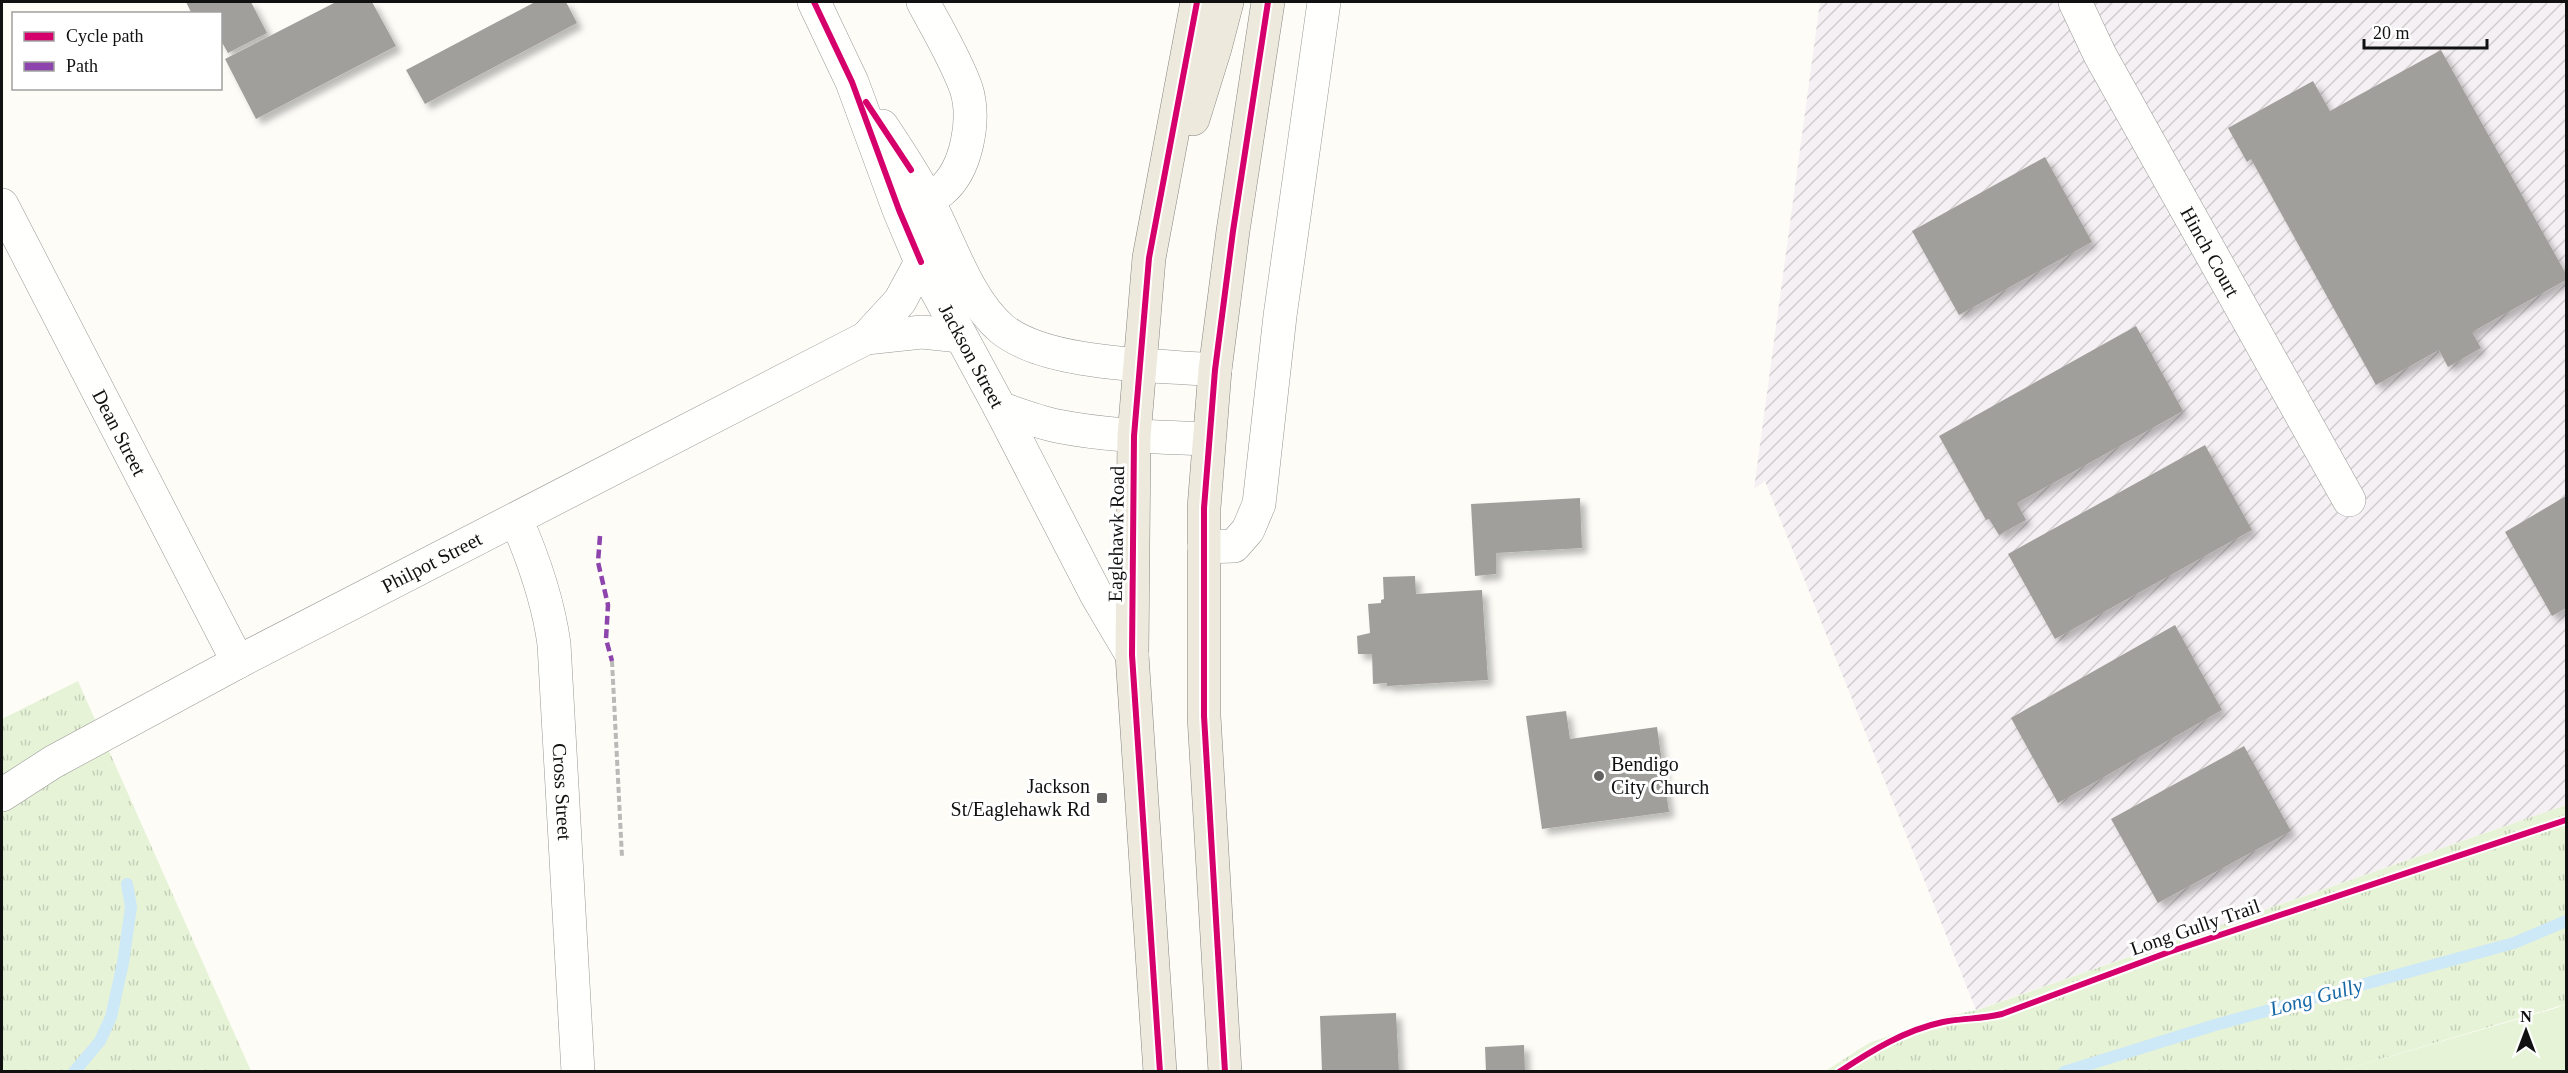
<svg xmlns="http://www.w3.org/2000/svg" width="2568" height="1073" font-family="'Times New Roman',serif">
  <defs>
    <pattern id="industrial-furrows" width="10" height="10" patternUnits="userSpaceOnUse" patternTransform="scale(1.5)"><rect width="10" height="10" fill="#f5f0f3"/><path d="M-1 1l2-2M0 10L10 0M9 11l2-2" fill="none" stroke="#d1cdcf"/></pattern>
    <pattern id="grass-tufts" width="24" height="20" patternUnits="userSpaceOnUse" patternTransform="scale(1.5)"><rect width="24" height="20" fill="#e7f3d7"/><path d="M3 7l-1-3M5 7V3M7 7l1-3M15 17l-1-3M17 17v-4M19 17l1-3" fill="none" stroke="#c5cfb8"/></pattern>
    <filter id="shadow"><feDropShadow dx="5.5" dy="5.5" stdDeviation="3" flood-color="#0004"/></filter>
  </defs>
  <rect width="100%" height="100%" fill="#fdfcf7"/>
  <!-- industrial -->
  <path fill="url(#industrial-furrows)" d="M1820 2H2566V805L1976 1010 1765 481 1754 489Z"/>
  <!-- grass -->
  <path fill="url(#grass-tufts)" d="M78 681 251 1071 2 1072V719Z
    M2566 805V1004L2340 1071 1824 1072 1869 1043 1943 1017 1977 1010Z"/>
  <!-- park -->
  <path fill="#e7f3d7" d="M2566 1004V1071H2340L2556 1008Z"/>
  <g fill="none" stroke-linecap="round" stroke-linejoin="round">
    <!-- stream -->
    <path stroke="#cde8f7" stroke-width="12" d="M74 1072 100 1041 111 1017 123 963 131 907 127 884
      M2064 1072 2215 1025 2514 943 2566 921"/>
  </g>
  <!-- building -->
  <path fill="#a19f9c" filter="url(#shadow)" d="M186 2H251L267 33 228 53 220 39V14H192Z
    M336 2H372L396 46 256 119 225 59Z
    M535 2H566L577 23 425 104 406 70Z
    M2441 50 2566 274V280L2472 332 2481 348 2448 367 2439 350 2376 385 2251 159 2247 162 2228 128 2313 81 2330 111Z
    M2045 157 2092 242 1959 315 1912 231Z
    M2136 326 2183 411 2017 503 2026 520 1999 535 1989 519 1986 520 1939 436Z
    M2205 445 2252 530 2055 639 2008 554Z
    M2566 496V608L2552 616 2505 532Z
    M1580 498 1582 548 1496 553V574L1475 576 1471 504Z
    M1415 576 1416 594 1482 590 1488 680 1387 686V683L1373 684 1372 654H1358L1357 636 1370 633 1368 604 1381 603V600L1384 599 1383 577Z
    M2175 625 2222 710 2058 803 2011 718Z
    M1566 711 1570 739 1657 727 1669 812 1542 829 1526 716Z
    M2244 746 2291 831 2158 903 2111 819Z
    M1396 1013 1399 1072H1322L1320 1016Z
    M1524 1045 1525 1072H1486L1485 1047Z"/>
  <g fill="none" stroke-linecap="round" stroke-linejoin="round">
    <!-- minor casing -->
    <g stroke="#979795" stroke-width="34">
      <g id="minor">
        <path id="s1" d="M814 2 852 82 899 210 921 262 1000 408C1019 415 1038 422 1057 426 1107 436 1158 437 1209 439"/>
        <path id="s2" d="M2075 2 2100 55 2349 500"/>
        <path d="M882 126C898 150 914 174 927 199 949 239 967 300 1002 329 1047 366 1158 365 1215 370"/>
        <path id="s3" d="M2 205 238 662"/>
        <path d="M908 207C919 203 931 199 941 191 967 170 976 119 966 88 955 58 938 30 923 2"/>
        <path d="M866 338 900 301 921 262"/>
        <path d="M1000 408 1096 594 1132 655"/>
        <path id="s4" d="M516 519C534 560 548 600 554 644L578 1072"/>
        <path d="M1204 547 1234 546 1248 530 1259 504 1280 316 1324 2"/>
        <path id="s5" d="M2 795 53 762 238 662 866 338 922 332 960 336"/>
      </g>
    </g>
    <!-- major casing -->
    <g stroke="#858482" stroke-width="34">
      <path id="major" d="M1193 119 1215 48 1227 2
        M1160 1072 1132 655 1134 436 1149 258 1197 2
        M1225 1072 1204 716V508L1215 370 1233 231 1268 2"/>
    </g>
    <!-- path -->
    <path stroke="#b9b9b8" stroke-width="4" stroke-dasharray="6 3" stroke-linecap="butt" d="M612 661 622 857"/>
    <!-- minor -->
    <use href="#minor" stroke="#fffffe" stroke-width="33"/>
    <!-- major -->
    <use href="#major" stroke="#ede9dc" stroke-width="33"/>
    <!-- quiet -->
    <path stroke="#8e44ad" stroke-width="4.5" stroke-dasharray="9 4.5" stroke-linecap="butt" d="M600 536 598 562 608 605 606 639 612 661"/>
    <!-- cycleway casing -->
    <g stroke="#fff" stroke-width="10">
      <path id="cycleway" d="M814 2 852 82 899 210 921 262
        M866 102 911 170
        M1160 1072 1132 655 1134 436 1149 258 1197 2
        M1225 1072 1204 716V508L1215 370 1233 231 1268 2
        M1839 1072C1871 1051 1905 1030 1943 1022 1963 1018 1983 1019 2002 1014L2169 952 2566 820"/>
    </g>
    <!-- cycleway -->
    <use href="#cycleway" stroke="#d6006c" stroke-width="6"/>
  </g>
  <!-- markers -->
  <g fill="#646362" stroke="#fff" stroke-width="2">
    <circle cx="1599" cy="776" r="6"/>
    <rect x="1096" y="792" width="12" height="12" rx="3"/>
  </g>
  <g text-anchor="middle" stroke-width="6" stroke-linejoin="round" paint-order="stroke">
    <!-- street labels -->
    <g font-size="20" fill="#111" stroke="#fff">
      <text dy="7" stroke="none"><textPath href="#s2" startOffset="284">Hinch Court</textPath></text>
      <text dy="7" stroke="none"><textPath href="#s1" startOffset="388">Jackson Street</textPath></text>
      <text dy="7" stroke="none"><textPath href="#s3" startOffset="256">Dean Street</textPath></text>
      <text transform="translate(1116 534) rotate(-89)" y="7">Eaglehawk Road</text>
      <text dy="7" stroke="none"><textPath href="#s5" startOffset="489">Philpot Street</textPath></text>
      <text dy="7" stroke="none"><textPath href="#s4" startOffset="279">Cross Street</textPath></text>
      <text transform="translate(2195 927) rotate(-19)" y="7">Long Gully Trail</text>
    </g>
    <!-- poi labels -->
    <g font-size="20" fill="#111" stroke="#fff" text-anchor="start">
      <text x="1611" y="771">Bendigo<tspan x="1611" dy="23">City Church</tspan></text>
      <text x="1090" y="793" text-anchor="end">Jackson<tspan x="1090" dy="23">St/Eaglehawk Rd</tspan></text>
    </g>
    <!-- water labels -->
    <g font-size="21" font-style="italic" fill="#1768a6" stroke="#fff">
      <text transform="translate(2316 997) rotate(-15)" y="7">Long Gully</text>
    </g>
  </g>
  <!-- border -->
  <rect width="2568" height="1073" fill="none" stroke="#111111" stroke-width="6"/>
  <!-- legend -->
  <rect x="12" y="12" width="210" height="78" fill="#ffffff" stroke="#a0a0a0" stroke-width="1.5"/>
  <rect x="24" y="32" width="30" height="9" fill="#d6006c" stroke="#a0a0a0" stroke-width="1.5"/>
  <text x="66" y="42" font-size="18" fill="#111111">Cycle path</text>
  <rect x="24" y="62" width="30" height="9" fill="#8e44ad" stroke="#a0a0a0" stroke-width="1.5"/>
  <text x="66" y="72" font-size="18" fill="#111111">Path</text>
  <!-- north arrow -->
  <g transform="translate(2526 1031)" stroke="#ffffff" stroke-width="4.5" paint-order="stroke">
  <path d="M0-4.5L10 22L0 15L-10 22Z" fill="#111111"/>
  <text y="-9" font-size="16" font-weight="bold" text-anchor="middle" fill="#111111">N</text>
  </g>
  <!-- scale -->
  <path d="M2364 39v9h123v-9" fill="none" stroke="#111111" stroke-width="3"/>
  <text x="2373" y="39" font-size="18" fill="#111111" stroke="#ffffff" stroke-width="4.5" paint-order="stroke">20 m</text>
</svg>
